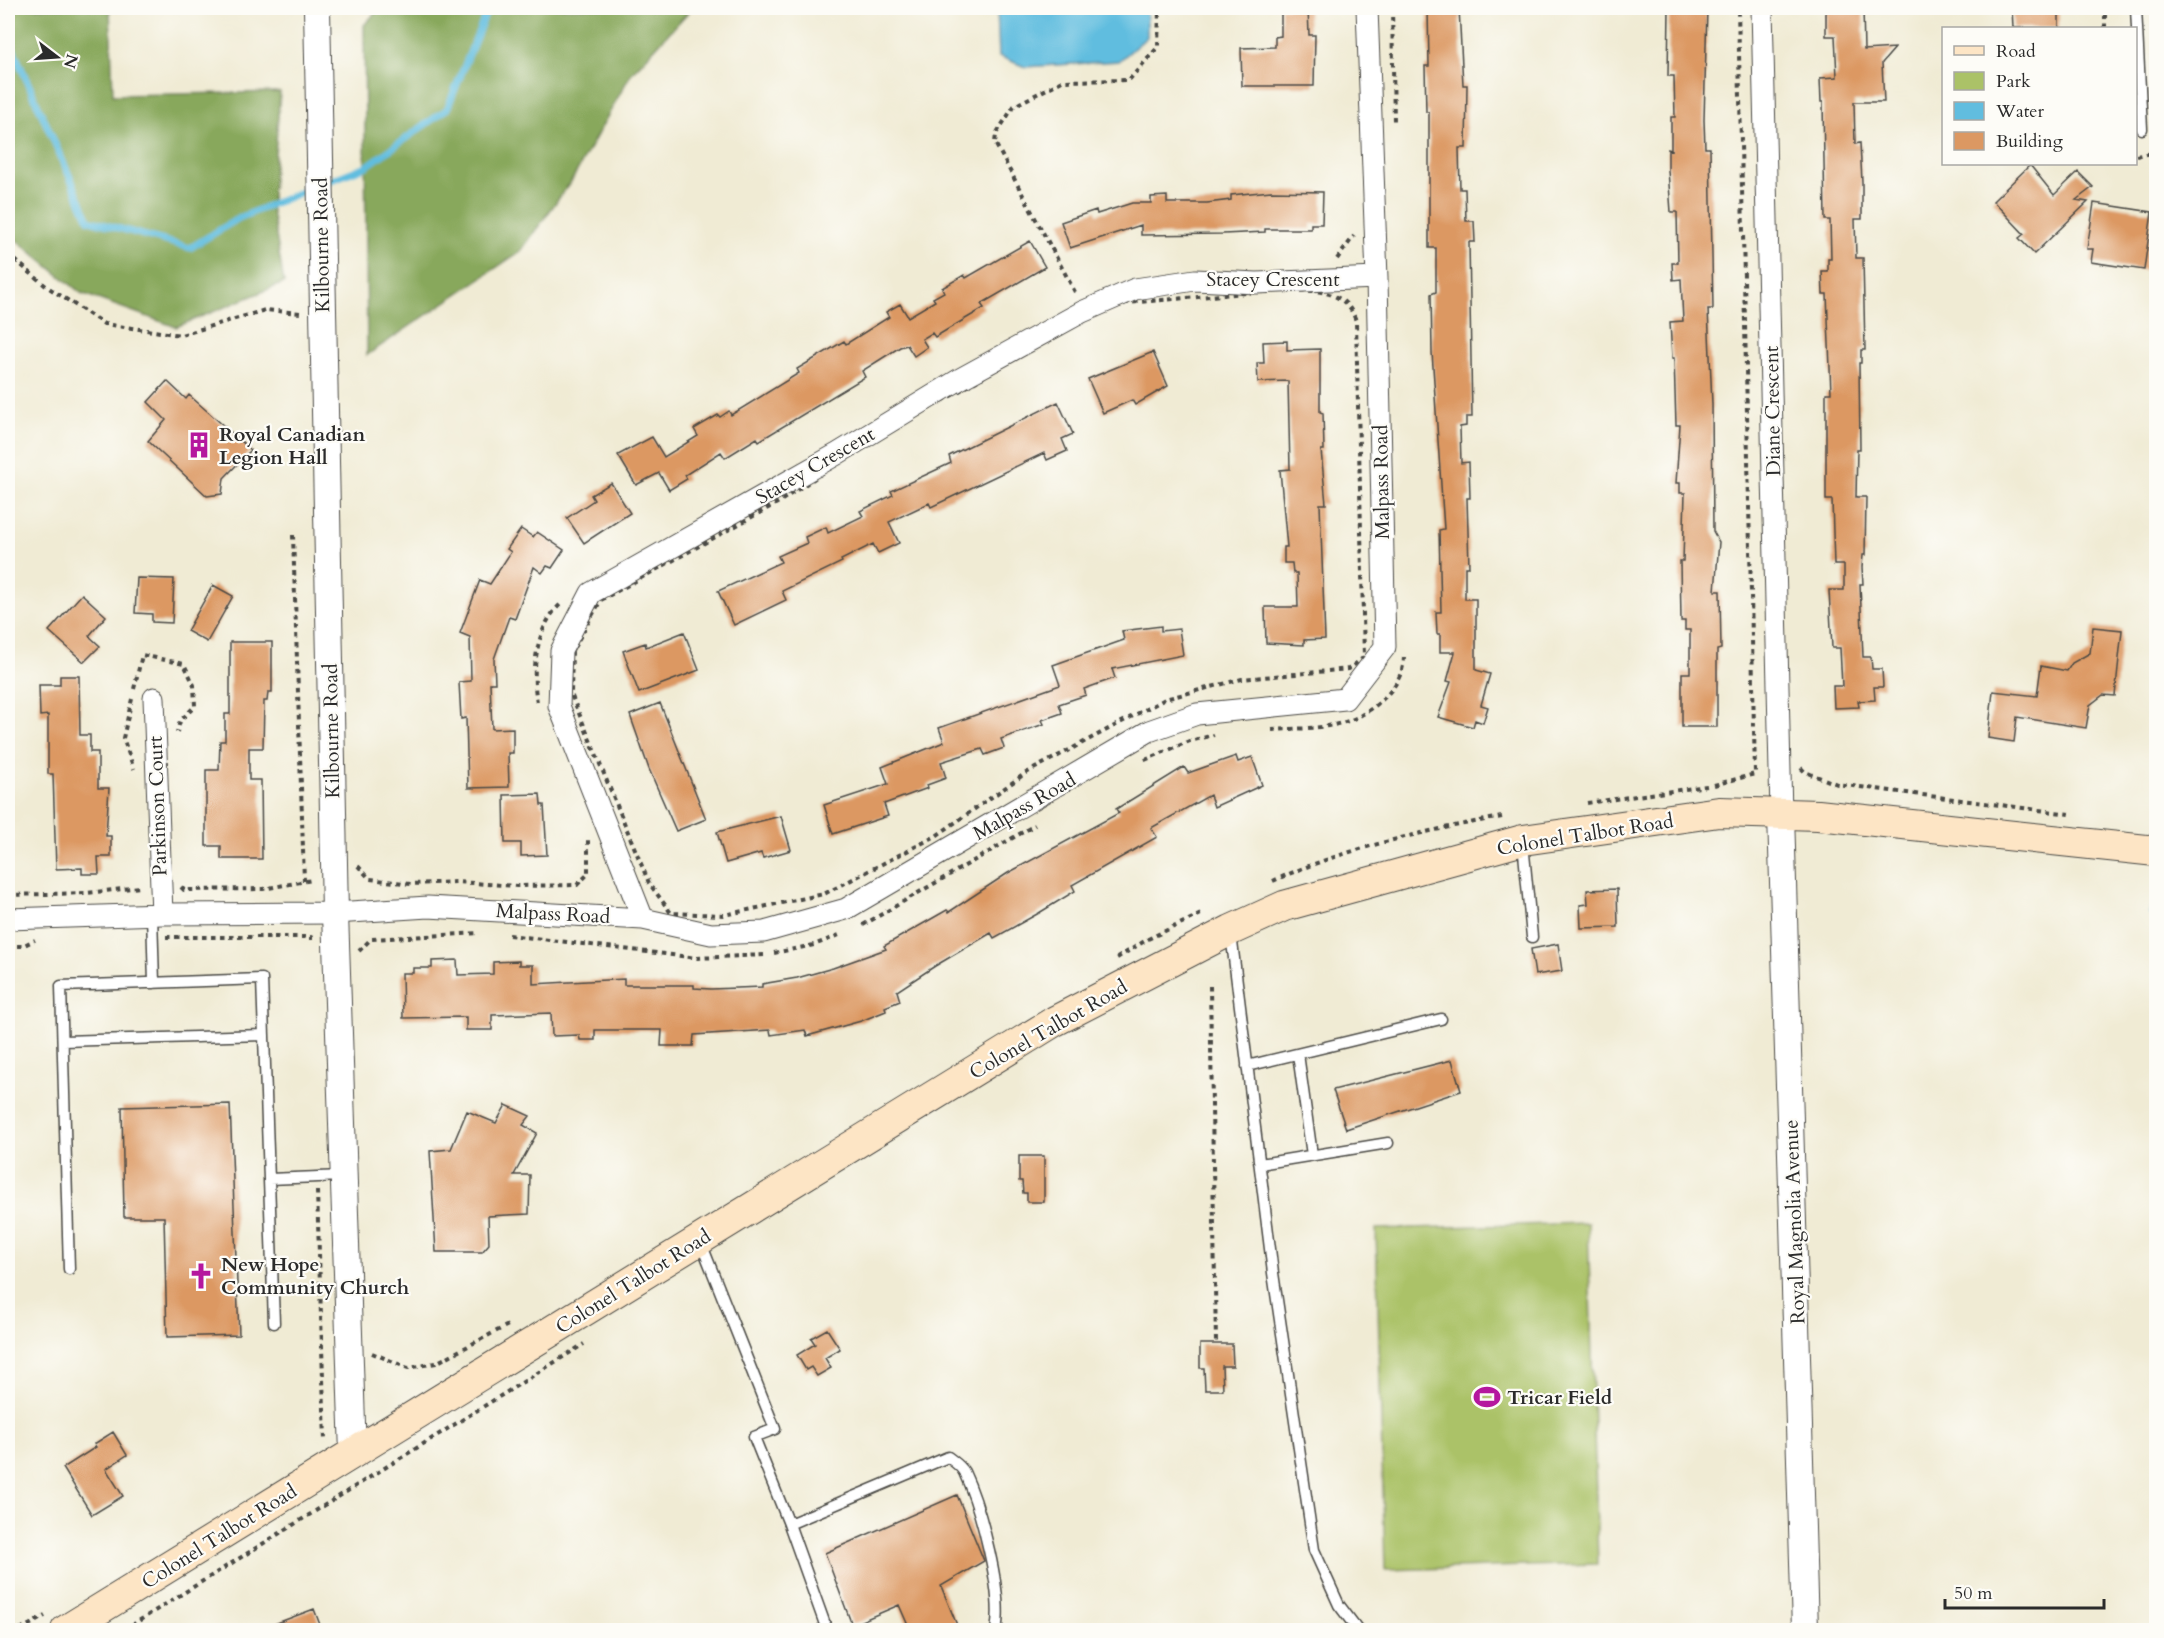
<svg xmlns="http://www.w3.org/2000/svg" width="2164" height="1638" font-family="Cardo,serif">
  <rect width="100%" height="100%" fill="#fdfcf7"/>
  <filter id="ink" filterUnits="userSpaceOnUse"><feTurbulence type="fractalNoise" baseFrequency=".0167" numOctaves="2"/><feDisplacementMap in="SourceGraphic" scale="12" xChannelSelector="R" yChannelSelector="G"/><feConvolveMatrix kernelMatrix="1 2 1 2 8 2 1 2 1" color-interpolation-filters="sRGB"/></filter>
  <filter id="wash" filterUnits="userSpaceOnUse"><feTurbulence type="fractalNoise" baseFrequency=".008" numOctaves="4" result="noise"/><feDisplacementMap in="SourceGraphic" scale="24" xChannelSelector="R" yChannelSelector="G"/><feGaussianBlur stdDeviation="1.35" result="paint"/><feColorMatrix in="noise" values="0 0 0 0 0 0 0 0 0 0 0 0 0 0 0 0 0 1.4 0 .05"/><feComposite in="paint" operator="in"/></filter>
  <g filter="url(#wash)">
    <rect width="100%" height="100%" fill="#f0ebd4"/>
    <!-- green -->
    <path fill="#abc267" stroke="#6b7649" stroke-width="1.5" d="M1588 1223 1598 1564 1385 1570 1376 1229Z"/>
    <!-- forest -->
    <path fill="#88a85c" stroke="#5a6a44" stroke-width="1.5" d="M8 8H110L113 95 280 92 271 205 284 283 176 327 81 293 8 233Z
      M380 8H692L631 74 572 180 521 251 367 355 364 25Z"/>
    <!-- water -->
    <path fill="#61bddf" stroke="#467485" stroke-width="1.5" d="M997 8H1147V37L1119 61 1025 67 999 56Z"/>
    <g fill="none" stroke-linecap="round" stroke-linejoin="round">
      <!-- stream -->
      <path stroke="#61bddf" stroke-width="7" d="M8 38 89 220 190 248 239 218 316 186
        M326 182 367 166 447 109 488 8
        M2152 913 2156 904"/>
    </g>
    <g id="blocks">
      <!-- building -->
      <path fill="#dc9862" d="M1281 8H1308L1309 35H1315L1314 86H1242L1241 48 1275 47V37L1281 36Z
        M1428 8H1459L1463 85H1467L1466 148H1459L1460 189H1465L1466 221H1474L1475 242H1469L1472 417H1466V426L1460 427 1461 463 1469 462 1470 498H1467L1469 567H1465V599H1476V670L1490 674 1481 705 1488 707 1483 723 1475 720 1473 727 1438 717 1451 682 1447 681 1455 652H1440V634H1437L1436 612H1441L1439 530 1444 529 1432 352 1431 294 1436 292V248H1429V112H1426L1425 66H1429Z
        M1669 8H1707L1704 120 1705 148H1710L1713 309H1708L1712 404 1713 531 1719 542 1715 591H1720L1721 649 1717 650V727H1682V673H1690V630H1685V621H1681L1680 561H1683L1685 493H1680V483H1676L1680 425H1676L1674 358H1672L1670 322 1683 321 1681 279 1673 280 1672 263H1678L1677 212H1671L1668 170V149L1671 150V117H1675L1674 76H1668Z
        M1826 8H1863L1864 50 1895 48 1882 63 1884 102H1854L1855 144 1860 143 1862 182V219H1855L1856 258H1863L1865 350H1861V363H1859L1860 449H1857L1856 497H1866L1865 555H1863L1862 567 1863 584H1860L1863 657H1871L1872 669H1882L1883 687H1874L1875 700 1858 701 1859 707 1834 708 1833 686H1842L1840 648H1832L1829 590H1844V565H1834L1832 500H1826V393H1831L1827 294H1823L1822 271H1828V259H1831L1830 220H1825L1823 102H1821L1820 78 1837 77 1835 36H1826Z
        M2012 8H2059V28H2013Z
        M2030 165 2054 195 2078 172 2093 187 2076 200 2088 202 2034 254 2019 238 2024 234 1993 201Z
        M1271 191 1323 192 1322 224H1311V229H1265V232L1223 234 1141 235V225L1070 248 1061 222 1096 210 1097 214 1132 203H1151V197L1167 196V203H1207L1231 200V195Z
        M2094 203 2152 212 2144 270 2091 262 2093 249H2087Z
        M1030 241 1045 267 981 304 984 308 955 325 935 337 932 333 922 339 927 347 914 356 907 345 900 347 862 371 865 377 759 441 757 438 725 458 721 452 685 475 687 479 669 490 659 473 636 485 618 455 652 437 664 457 698 436 694 429 718 415 720 417 729 411 731 415 799 373 797 369 844 341 846 344 889 317 886 312 900 304 908 317 935 301 933 298 944 292 942 288 964 275 966 278Z
        M1287 341V350L1320 349V412L1323 413 1324 450H1321L1326 504H1320L1325 639 1304 640V645L1266 643 1265 607H1298L1297 573H1293L1292 563H1284V547H1287L1280 470 1290 469 1288 381 1258 382 1257 363H1264L1263 342Z
        M1153 352 1168 386 1135 405 1132 400 1103 413 1088 379Z
        M167 381 186 399 189 395 251 450 224 478 222 494 207 496 148 441 166 420 148 402Z
        M1058 402 1073 434 1062 439 1067 451 1047 460 1044 453 931 507 929 503 889 522 899 543 878 553 873 544 841 560 842 562 782 591 786 600 734 625 718 591 781 562 778 556 807 543 805 537 826 527 828 533 863 516 860 511 893 495 891 491 951 463 949 456Z
        M611 483 630 513 584 543 567 518 594 500 591 495Z
        M521 529 533 537 537 532 564 550 552 568 547 566 542 573 534 567 515 619 509 617 494 659 495 683H490L492 729 513 728V753H508L509 787 468 788 466 718 461 719 459 682 471 681 470 637 460 633 480 580 490 584 511 552 507 549Z
        M137 578 174 579 172 623 152 622V614L135 613Z
        M213 585 233 596 207 642 187 631Z
        M82 594 106 616 89 636 100 646 84 662 49 631Z
        M1161 626V631L1179 629 1183 655 1112 669 1115 678 1084 689 1086 695 1059 704 1062 713 1042 720 1044 724 1001 739 1004 748 985 755 982 749 941 762 946 778 927 785 928 788 884 804 888 816 833 834 824 805 888 784 882 767 944 742 939 728 1060 685 1053 665 1124 640 1122 631Z
        M2093 627 2122 630 2115 696 2103 695 2090 705 2086 728 2017 717 2014 742 1988 738 1993 691 2037 696 2041 666 2067 671 2072 663 2090 653Z
        M684 632 699 670 639 693 623 651 645 643 646 647Z
        M230 642H272V692H268L267 701H264L263 748H249V780H261L262 859H221V846H206V770H219L220 741H225V714H230Z
        M60 676H79L80 735H90V752H98V788H109L106 836H111V857H98L99 874H82V868L56 869 53 774H48V715L40 716 39 685H60Z
        M660 703 706 819 676 831 649 769 630 715Z
        M1236 756 1238 762 1252 757 1262 785 1214 807 1210 795 1151 828 1157 837 1072 885 1075 891 1039 913 994 938 991 933 935 966 897 991 900 1001 885 1007 886 1011 861 1021 807 1036 805 1030 771 1035 770 1030 694 1035 693 1046H661L662 1030H595V1040H580L579 1035 552 1036 551 1013 492 1015V1030H466V1017L403 1018 402 973H413V968H432V961L457 960 458 975 493 974V962L519 961V965H533V984L624 979V985H694V988L711 989 762 987V984L797 978 833 968 886 949 884 946 947 910 949 912 1008 873 1119 813 1116 809 1184 767 1188 773Z
        M540 794 541 805H544L547 855 521 856V843H505L504 795Z
        M781 816 791 850 763 858 761 853 726 863 717 832Z
        M1617 889 1618 927 1581 928 1580 905 1588 904 1587 890Z
        M1558 944 1562 971 1535 975 1531 949Z
        M1452 1060 1461 1091 1346 1129 1333 1090Z
        M230 1104 239 1335 167 1337 164 1217H124L122 1107Z
        M506 1105 530 1116 523 1125 537 1133 514 1175H530L529 1214 488 1216 489 1244 482 1252H436L430 1151 451 1149 467 1111 496 1123Z
        M1019 1156H1044V1202H1027V1193H1023L1022 1181H1019Z
        M827 1329 840 1349 825 1358 831 1368 817 1376 811 1367 806 1370 797 1355 815 1344 811 1338Z
        M1200 1344H1232L1233 1366H1222L1223 1390H1205L1204 1368H1200Z
        M113 1432 127 1455 106 1469 123 1496 92 1515 63 1468 96 1447 94 1444Z
        M957 1495 984 1561 941 1586 959 1630H910L899 1605 852 1625 825 1553Z
        M314 1609 322 1630H261V1629Z"/>
    </g>
  </g>
  <g filter="url(#ink)">
    <use href="#blocks" fill-opacity="0" stroke="#494844" stroke-width="1.5"/>
    <g fill="none" stroke-linecap="round" stroke-linejoin="round">
      <!-- service casing -->
      <g stroke="#494844" stroke-width="13">
        <path id="service" d="M2136 8 2142 129
          M1523 843 1532 937
          M152 914 154 983
          M1231 934 1273 1273 1314 1550 1339 1605 1358 1630
          M63 1041 264 1035
          M1298 1054 1312 1155
          M1247 1066 1441 1019
          M1260 1164 1388 1143
          M269 1179 343 1176
          M701 1243 775 1429 754 1437 789 1524 948 1457C953 1461 961 1466 964 1472 980 1506 1004 1594 996 1630
          M69 1269 61 986 262 979 274 1323
          M789 1524 827 1630"/>
      </g>
      <!-- minor casing -->
      <g stroke="#494844" stroke-width="23">
        <path id="minor" d="M1762 8 1781 814
          M154 698 162 914
          M8 919 162 914 335 913 428 907 643 919 711 934 764 932 846 909 1149 731 1197 714 1345 699 1385 647 1377 278 1367 8
          M643 919 559 706 561 651 591 593 837 454 960 379 1082 312 1135 289 1195 280 1257 283 1377 278"/>
      </g>
      <!-- tertiary casing -->
      <g stroke="#494844" stroke-width="28">
        <path id="tertiary" d="M317 8 335 913 353 1454
          M1781 814 1805 1630"/>
      </g>
      <!-- secondary casing -->
      <g stroke="#494844" stroke-width="32">
        <path id="secondary" d="M66 1630 1055 1021 1231 930 1284 906 1523 840 1719 812 1818 815 2156 851"/>
      </g>
      <!-- path -->
      <path stroke="#494844" stroke-width="4" stroke-dasharray="4.5 4.5" stroke-linecap="butt" d="M1392 8 1394 123
        M2105 28V8
        M2136 156 2156 152
        M8 254 46 286 104 324 181 335 265 310 301 313
        M1337 259 1354 236
        M1282 290C1311 291 1345 287 1356 321L1364 657 1349 669 1242 679 1165 699 1026 773 936 836 824 894 724 915 671 913 649 883 571 694 572 651 601 600 779 502 851 454 1059 333 1115 304Z
        M1075 292 995 143 996 134 1014 106 1062 81 1129 80 1158 47 1159 8
        M293 535 304 881
        M134 689 142 655 184 664 194 685 195 706 180 721 177 732
        M132 699 123 738 134 769
        M537 702C531 670 536 625 562 603
        M1272 730C1317 727 1351 731 1385 697 1396 686 1404 672 1404 656
        M1145 760 1190 741 1214 735
        M1801 768 1805 772 1837 784 2070 814
        M1714 785 1755 774 1738 8
        M1587 803 1707 786
        M358 866 370 879 411 884 458 882 517 886 577 885 588 874V838
        M1273 881C1342 849 1428 830 1502 817
        M181 887 184 890 263 889 312 880
        M8 895 87 893 141 887
        M863 925 1035 825
        M509 935 697 958 764 955
        M166 937H311V940
        M8 946H22L35 940
        M359 951 371 939 478 933
        M774 953 814 945 842 934
        M1117 958 1148 939 1201 914
        M1210 986 1216 1344
        M317 1191 325 1441
        M372 1353 408 1368 436 1363 510 1324
        M20 1630 45 1616
        M124 1630 584 1344"/>
      <!-- service -->
      <use href="#service" stroke="#fff" stroke-width="10"/>
      <!-- minor -->
      <use href="#minor" stroke="#fff" stroke-width="21"/>
      <!-- tertiary -->
      <use href="#tertiary" stroke="#fff" stroke-width="26"/>
      <!-- secondary -->
      <use href="#secondary" stroke="#fde5c5" stroke-width="30"/>
    </g>
  </g>
  <!-- icons -->
  <defs>
    <g id="building-bare" transform="scale(2.07)"><path d="M-4-6H4V6H1V3H-1V6H-4ZM-2.5-4.3h1.7v1.8h-1.7ZM.8-4.3h1.7v1.8H.8ZM-2.5-1h1.7V.8h-1.7ZM.8-1h1.7V.8H.8Z" fill="#b5179e" stroke="#fdfcf7" stroke-width="2.5" paint-order="stroke"/></g>
    <g id="church-bare" transform="scale(2.07)"><path d="M-1.2-6h2.4v3.5h3.3v2.4h-3.3V6h-2.4V-.1h-3.3v-2.4h3.3Z" fill="#b5179e" stroke="#fdfcf7" stroke-width="2.5" paint-order="stroke"/></g>
    <g id="stadium-bare" transform="scale(2.07)"><path d="M0-5a6.5 5 0 1 0 0 10a6.5 5 0 1 0 0-10ZM-3.5-1.8h7v3.6h-7Z" fill="#b5179e" stroke="#fdfcf7" stroke-width="2.5" paint-order="stroke"/></g>
  </defs>
  <g fill-rule="evenodd">
    <use href="#building-bare" x="199" y="445"/>
    <use href="#church-bare" x="201" y="1276"/>
    <use href="#stadium-bare" x="1487" y="1397"/>
  </g>
  <g text-anchor="middle" stroke-width="4.5" stroke-linejoin="round" paint-order="stroke">
    <!-- street labels -->
    <g font-size="20" fill="#2b2b2b" stroke="#fdfcf7">
      <text transform="translate(321 245) rotate(-91)" y="7">Kilbourne Road</text>
      <text x="1273" y="286">Stacey Crescent</text>
      <text transform="translate(1772 411) rotate(-91)" y="7">Diane Crescent</text>
      <text transform="translate(815 465) rotate(-30)" y="7">Stacey Crescent</text>
      <text transform="translate(1381 482) rotate(-91)" y="7">Malpass Road</text>
      <text transform="translate(331 731) rotate(-91)" y="7">Kilbourne Road</text>
      <text transform="translate(157 806) rotate(-92)" y="7">Parkinson Court</text>
      <text transform="translate(1024 806) rotate(-30)" y="7">Malpass Road</text>
      <text transform="translate(1585 834) rotate(-9)" y="7">Colonel Talbot Road</text>
      <text transform="translate(553 913) rotate(3)" y="7">Malpass Road</text>
      <text transform="translate(1048 1029) rotate(-30)" y="7">Colonel Talbot Road</text>
      <text transform="translate(1794 1222) rotate(-92)" y="7">Royal Magnolia Avenue</text>
      <text transform="translate(633 1281) rotate(-32)" y="7">Colonel Talbot Road</text>
      <text transform="translate(219 1536) rotate(-32)" y="7">Colonel Talbot Road</text>
    </g>
    <!-- poi labels -->
    <g font-size="20" font-weight="bold" fill="#2b2b2b" stroke="#fdfcf7" text-anchor="start">
      <text x="219" y="441">Royal Canadian<tspan x="219" dy="23">Legion Hall</tspan></text>
      <text x="221" y="1271">New Hope<tspan x="221" dy="23">Community Church</tspan></text>
      <text x="1507" y="1404">Tricar Field</text>
    </g>
  </g>
  <!-- margin -->
  <rect width="2164" height="1638" fill="none" stroke="#fdfcf7" stroke-width="30"/>
  <!-- legend -->
  <rect x="1942" y="27" width="195" height="138" fill="#fdfcf7" stroke="#a9a8a5" stroke-width="1.5"/>
  <rect x="1954" y="46" width="30" height="9" fill="#fde5c5" stroke="#a9a8a5" stroke-width="1.5"/>
  <text x="1996" y="57" font-size="18" fill="#2b2b2b">Road</text>
  <rect x="1954" y="72" width="30" height="18" fill="#abc267" stroke="#a9a8a5" stroke-width="1.5"/>
  <text x="1996" y="87" font-size="18" fill="#2b2b2b">Park</text>
  <rect x="1954" y="102" width="30" height="18" fill="#61bddf" stroke="#a9a8a5" stroke-width="1.5"/>
  <text x="1996" y="117" font-size="18" fill="#2b2b2b">Water</text>
  <rect x="1954" y="132" width="30" height="18" fill="#dc9862" stroke="#a9a8a5" stroke-width="1.5"/>
  <text x="1996" y="147" font-size="18" fill="#2b2b2b">Building</text>
  <!-- north arrow -->
  <g transform="translate(57 57) rotate(107)" stroke="#fdfcf7" stroke-width="4.5" paint-order="stroke">
  <path d="M0-4.5L10 22L0 15L-10 22Z" fill="#2b2b2b"/>
  <text y="-9" font-size="16" font-weight="bold" text-anchor="middle" fill="#2b2b2b">N</text>
  </g>
  <!-- scale -->
  <path d="M1945 1599v9h159v-9" fill="none" stroke="#2b2b2b" stroke-width="3"/>
  <text x="1954" y="1599" font-size="18" fill="#2b2b2b" stroke="#fdfcf7" stroke-width="4.5" paint-order="stroke">50 m</text>
</svg>
